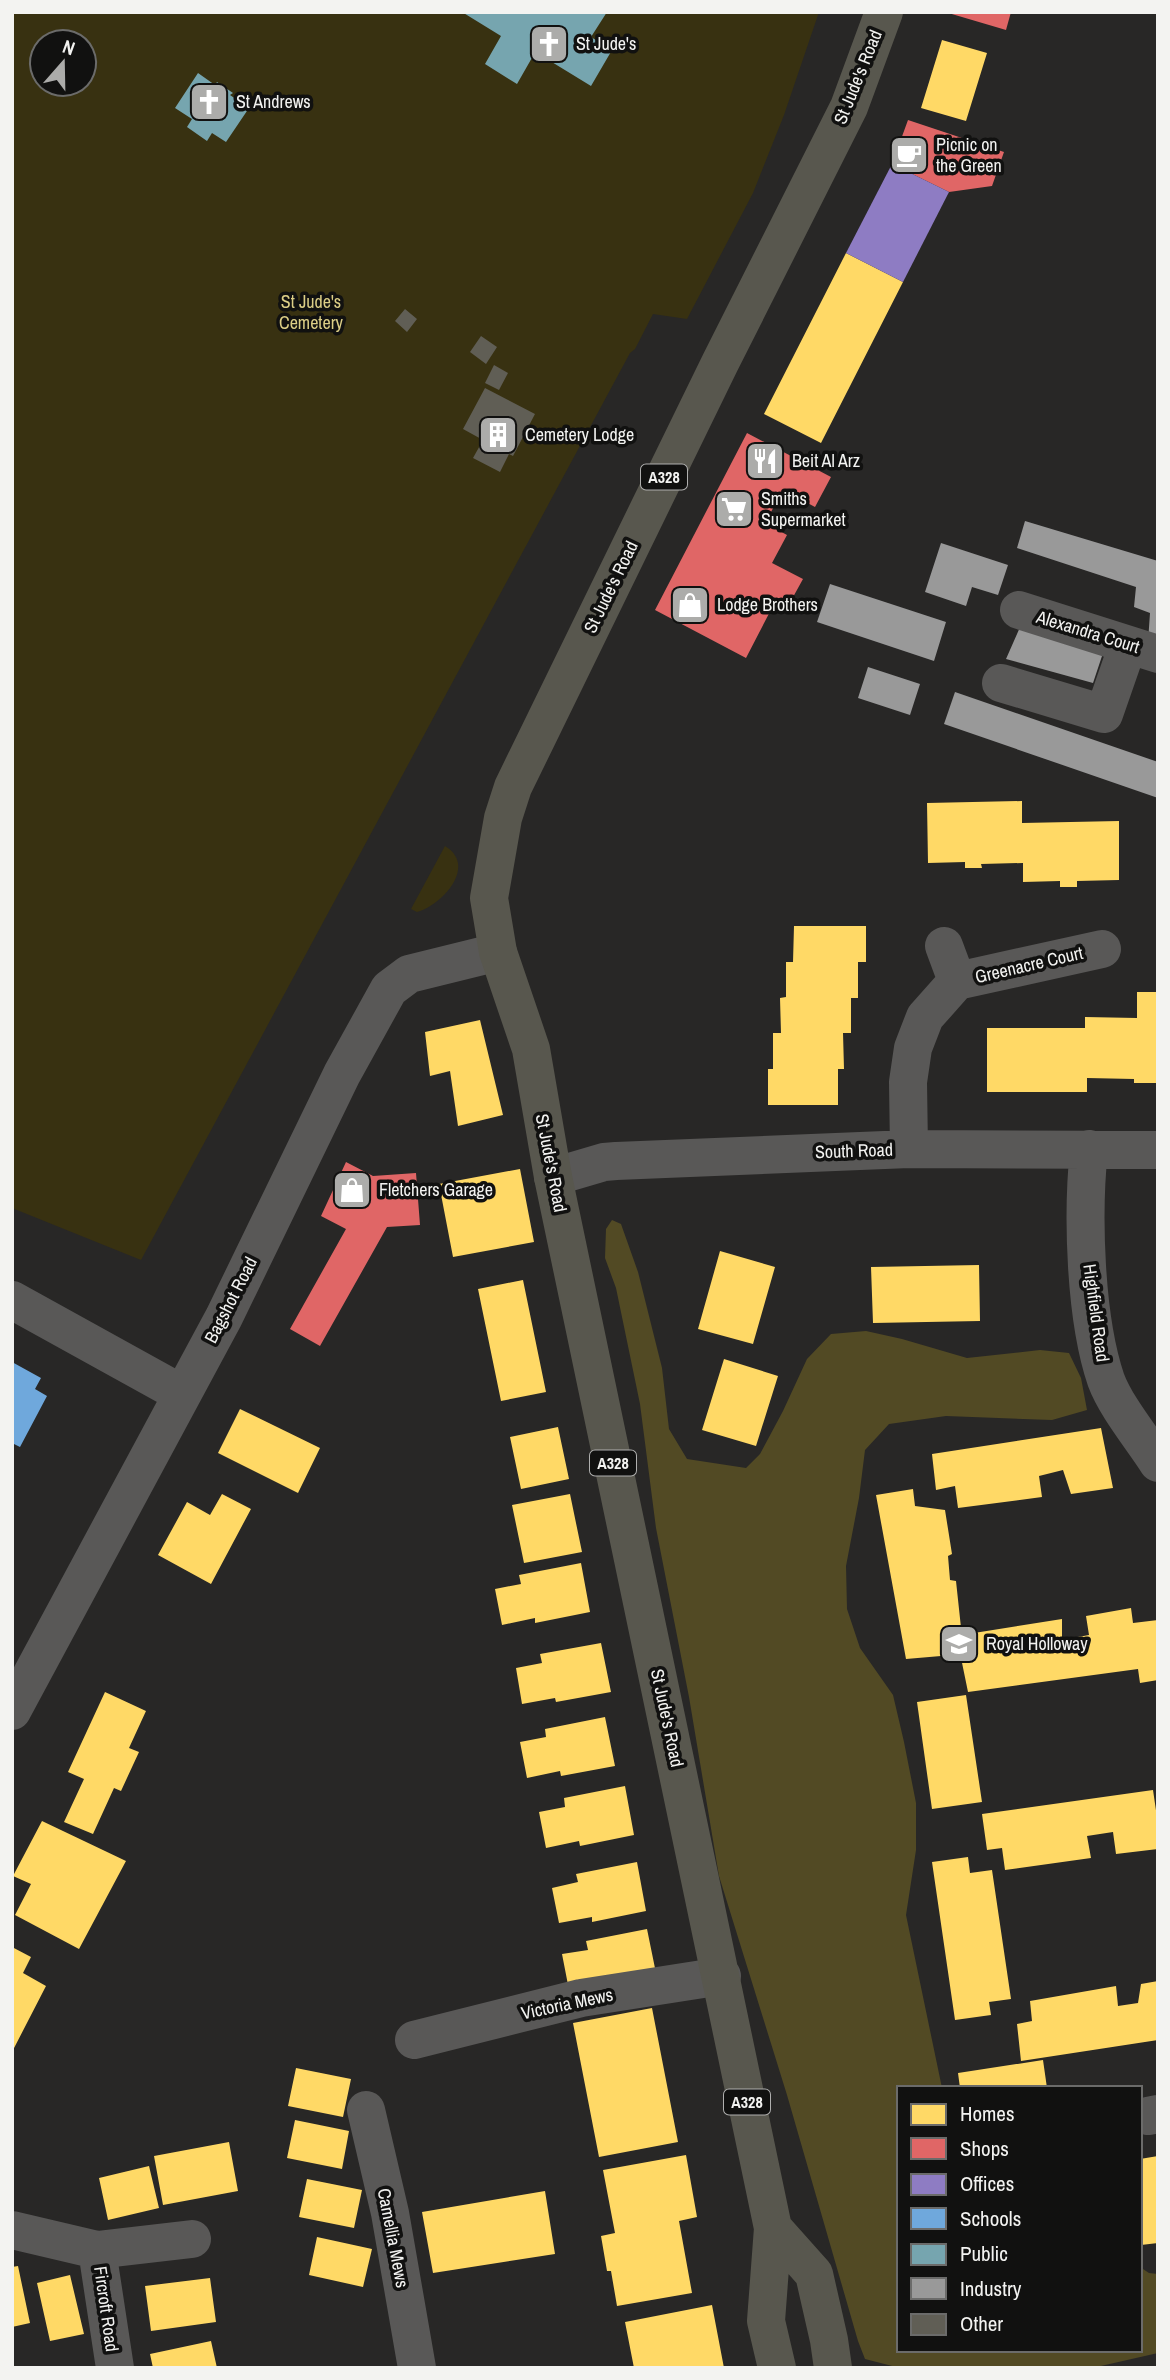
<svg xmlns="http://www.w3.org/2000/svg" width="1170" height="2380" font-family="'Archivo Narrow',sans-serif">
  <rect width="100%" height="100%" fill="#282726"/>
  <!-- green -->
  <path fill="#383111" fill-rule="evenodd" d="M12 12H819L784 115 753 193 687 319 653 314 635 349 630 353 141 1260 12 1208ZM42 42H84V84H42Z
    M445 846C478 866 442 905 417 912L411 909Z"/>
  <!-- forest -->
  <path fill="#524a24" d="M612 1220 621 1224 638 1272 662 1368 669 1429 687 1459 746 1468 760 1454 783 1411 807 1359 831 1334 866 1331 902 1339 967 1358 1040 1350 1069 1353 1081 1378 1087 1410 1052 1420 946 1416 889 1424 865 1450 859 1498 846 1566 847 1609 860 1648 893 1695 904 1742 916 1803V1850L906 1915 942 2088H899V2350H1140V2267L1149 2273 1158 2274V2353L1092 2368H900L865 2359 858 2341 787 2095 719 1876 689 1697 656 1528 640 1404 616 1288 605 1258 606 1229Z"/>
  <!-- homes -->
  <path fill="#ffd966" d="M942 40 987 53 966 121 921 108Z
    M846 253 903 282 821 443 764 414Z
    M1022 801V823L1119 821V880L1077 881V887H1060V881L1023 882V863L981 864 982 868H965V862L928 863 927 803Z
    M794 926H866V962H858V998H851V1033H843L844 1069H838V1105H768V1069H773V1033H781L780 998 786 997V962H793Z
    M1137 992H1158V1083H1134V1079L1087 1078V1092H987V1028H1085V1017L1137 1018Z
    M480 1020 503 1115 458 1126 450 1071 430 1076 425 1032Z
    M520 1169 534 1242 453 1257 439 1184Z
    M720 1251 775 1267 753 1344 698 1329Z
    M979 1265 980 1321 873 1323 871 1267Z
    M523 1280 546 1392 501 1401 478 1289Z
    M724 1359 778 1376 756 1446 702 1430Z
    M240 1409 320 1448 298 1493 218 1453Z
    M558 1427 569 1479 521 1489 510 1437Z
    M1101 1428 1113 1488 1071 1494 1063 1470 1039 1476 1042 1497 958 1508 955 1486 936 1490 932 1454Z
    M913 1489 915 1506 945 1510 952 1554 948 1556 950 1580 956 1581 962 1637 940 1641 941 1656 906 1659 876 1495Z
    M222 1494 251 1509 211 1584 158 1555 187 1502 210 1515Z
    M570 1494 582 1552 524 1563 512 1505Z
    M581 1563 590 1612 535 1623V1618L502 1625 495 1589 521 1584 519 1575Z
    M1131 1608 1133 1623 1158 1620V1680L1140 1683 1138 1669 968 1692 960 1653 975 1651 974 1633 1062 1619V1640L1089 1635 1086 1616Z
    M601 1643 611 1692 556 1702 555 1698 522 1704 516 1668 542 1663 540 1654Z
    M105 1692 146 1711 129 1748 139 1752 121 1791 114 1788 93 1834 64 1822 84 1779 68 1772Z
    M966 1695 982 1802 932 1809 917 1702Z
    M605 1717 615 1766 561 1776 560 1771 527 1778 520 1742 546 1737 545 1729Z
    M625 1786 634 1835 580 1846 579 1841 546 1848 539 1812 565 1807 564 1798Z
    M1153 1790 1158 1824V1849L1116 1854 1113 1832 1087 1836 1091 1858 1005 1870 1002 1848 987 1850 982 1814Z
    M42 1821 126 1861 79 1949 15 1915 31 1884 13 1876Z
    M968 1857 970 1873 992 1870 1011 1999 989 2002 991 2015 955 2020 932 1862Z
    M637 1862 646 1911 592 1922V1917L559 1923 552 1888 578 1882 576 1874Z
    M647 1929 657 1978 569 1990 562 1954 588 1950 586 1941Z
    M12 1947 31 1957 23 1973 46 1986 12 2052Z
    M1158 1981V2040L1021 2061 1017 2024 1032 2021 1030 2001 1116 1986 1118 2006 1138 2003 1141 1984Z
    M652 2008 678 2142 599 2157 573 2023Z
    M1043 2060 1047 2088H960L958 2073Z
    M296 2068 351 2079 343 2117 288 2106Z
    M295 2120 349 2131 342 2169 287 2158Z
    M229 2142 238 2191 163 2205 154 2156Z
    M686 2155 697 2217 679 2221 692 2293 617 2306 611 2271H607L601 2236 615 2233 603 2170Z
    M1158 2156V2243L1141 2245 1140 2159Z
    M149 2166 159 2208 108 2220 99 2178Z
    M307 2179 362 2190 354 2228 299 2217Z
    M545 2191 555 2254 433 2273 422 2212Z
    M317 2237 372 2249 363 2287 309 2275Z
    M18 2266 30 2323 12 2327V2267Z
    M70 2275 84 2334 50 2341 37 2283Z
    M210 2278 216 2322 151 2331 145 2286Z
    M712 2305 724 2368H634L625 2322Z
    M211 2341 217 2368H153L150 2354Z"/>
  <!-- shops -->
  <path fill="#e06666" d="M945 12H1011L1006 30Z
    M908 120 1004 152 992 186 949 192 892 164Z
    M747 433 831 477 815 507 783 490 765 523 787 535 772 563 803 579 787 608 775 602 746 658 655 610Z
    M346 1162 373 1176 416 1173 420 1225 387 1227 320 1346 290 1329 346 1229 321 1216Z"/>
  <!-- offices -->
  <path fill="#8e7cc3" d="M892 164 949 192 903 282 846 253Z"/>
  <!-- schools -->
  <path fill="#6fa8dc" d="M12 1362 41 1378 35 1389 47 1396 20 1447 12 1443Z"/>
  <!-- public -->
  <path fill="#76a5af" d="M462 12H607L591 37 612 50 591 86 542 56 540 60 533 56 517 84 485 64 501 36Z
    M198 73 215 85 217 82 233 93 230 95 249 108 226 142 212 133 207 141 187 127 192 119 175 108Z"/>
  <!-- industry -->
  <path fill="#999" d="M1025 521 1158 561V643L1148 642 1150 613 1134 607 1136 587 1017 548Z
    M941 543 1008 565 998 595 972 587 966 606 925 592Z
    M830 584 946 622 934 661 817 622Z
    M1021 625 1104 650 1093 683 1006 659Z
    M868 667 920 684 910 715 858 698Z
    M955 692 1158 762V798L944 724Z"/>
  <!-- building -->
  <path fill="#605e55" d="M405 309 417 319 407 332 395 321Z
    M481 336 497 347 486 364 470 352Z
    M494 365 508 373 499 390 485 383Z
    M485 388 535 414 513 456 509 454 500 472 473 458 483 440 463 429Z"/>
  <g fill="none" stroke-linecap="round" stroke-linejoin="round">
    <!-- minor -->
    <path stroke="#595857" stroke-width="38" d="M1019 610 1158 654
      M1001 683 1104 714 1128 645
      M944 946 957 981
      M909 1149 908 1082 913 1048 925 1017 957 981 1102 949
      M1089 1149C1082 1215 1085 1318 1106 1380 1116 1407 1142 1438 1158 1463
      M553 1177 604 1162 616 1161 909 1149 1158 1150
      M12 1300 182 1394
      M12 1711 224 1317 342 1074 389 989 409 974 498 952
      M414 2040 581 1998 722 1976
      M366 2110 390 2213 417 2368
      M1148 2116 1158 2114
      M12 2230 97 2250 192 2239
      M97 2250 115 2368"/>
    <!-- major -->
    <path stroke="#58574e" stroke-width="38" d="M773 2228 766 2321 777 2368
      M833 2368 829 2340 814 2274 773 2228 553 1177 531 1049 498 952 489 898 503 818 513 787 720 363 849 107 884 12"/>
  </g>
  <!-- icons -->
  <defs>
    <g id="church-square" transform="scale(2.0125)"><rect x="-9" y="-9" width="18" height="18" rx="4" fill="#acacaa" stroke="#111110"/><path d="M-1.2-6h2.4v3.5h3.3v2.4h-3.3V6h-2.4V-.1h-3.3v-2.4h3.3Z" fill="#fff"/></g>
    <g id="cafe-square" transform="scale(2.0125)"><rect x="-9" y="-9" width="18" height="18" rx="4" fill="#acacaa" stroke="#111110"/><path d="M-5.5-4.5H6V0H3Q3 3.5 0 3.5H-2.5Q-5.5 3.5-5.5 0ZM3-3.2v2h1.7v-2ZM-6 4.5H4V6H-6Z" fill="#fff"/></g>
    <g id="building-square" transform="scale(2.0125)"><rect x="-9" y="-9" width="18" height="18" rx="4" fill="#acacaa" stroke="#111110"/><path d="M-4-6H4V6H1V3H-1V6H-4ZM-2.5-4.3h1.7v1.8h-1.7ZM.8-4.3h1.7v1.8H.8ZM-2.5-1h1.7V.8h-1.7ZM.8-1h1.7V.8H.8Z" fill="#fff"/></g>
    <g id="restaurant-square" transform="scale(2.0125)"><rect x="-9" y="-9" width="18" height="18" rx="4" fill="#acacaa" stroke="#111110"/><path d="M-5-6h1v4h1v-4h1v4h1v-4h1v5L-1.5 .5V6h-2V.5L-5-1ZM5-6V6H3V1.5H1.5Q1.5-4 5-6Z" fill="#fff"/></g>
    <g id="supermarket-square" transform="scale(2.0125)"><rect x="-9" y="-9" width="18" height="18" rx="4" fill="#acacaa" stroke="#111110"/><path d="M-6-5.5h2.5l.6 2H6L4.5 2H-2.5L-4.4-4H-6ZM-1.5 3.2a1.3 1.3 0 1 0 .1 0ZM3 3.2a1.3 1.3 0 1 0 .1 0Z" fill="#fff"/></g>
    <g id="shop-square" transform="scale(2.0125)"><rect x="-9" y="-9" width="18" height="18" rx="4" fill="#acacaa" stroke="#111110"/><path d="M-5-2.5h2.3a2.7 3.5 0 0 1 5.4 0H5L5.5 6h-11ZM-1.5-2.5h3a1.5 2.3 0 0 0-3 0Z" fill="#fff"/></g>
    <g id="university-square" transform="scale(2.0125)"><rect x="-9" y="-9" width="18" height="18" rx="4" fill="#acacaa" stroke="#111110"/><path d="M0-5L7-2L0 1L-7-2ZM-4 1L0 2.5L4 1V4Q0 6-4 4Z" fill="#fff"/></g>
  </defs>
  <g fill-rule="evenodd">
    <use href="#church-square" x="549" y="44"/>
    <use href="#church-square" x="209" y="102"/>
    <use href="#cafe-square" x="909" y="155"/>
    <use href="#building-square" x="498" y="435"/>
    <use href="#restaurant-square" x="765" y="461"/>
    <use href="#supermarket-square" x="734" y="509"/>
    <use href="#shop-square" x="690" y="605"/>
    <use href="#shop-square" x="352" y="1190"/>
    <use href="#university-square" x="959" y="1644"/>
  </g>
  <g text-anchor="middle" stroke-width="7" stroke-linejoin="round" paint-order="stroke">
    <!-- shield labels -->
    <g fill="#111110" stroke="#afafae" stroke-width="2">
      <rect x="641" y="464.5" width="46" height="25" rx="5"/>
      <rect x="590" y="1450.5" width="46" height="25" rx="5"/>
      <rect x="724" y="2089.5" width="46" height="25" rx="5"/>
    </g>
    <g font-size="16" font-weight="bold" fill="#f3f3f1">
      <text x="664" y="483">A328</text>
      <text x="613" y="1469">A328</text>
      <text x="747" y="2108">A328</text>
    </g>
    <!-- poi labels -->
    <g font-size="18" fill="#f3f3f1" stroke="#111110" text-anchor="start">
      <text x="576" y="50">St Jude's</text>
      <text x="236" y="108">St Andrews</text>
      <text x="936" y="151">Picnic on<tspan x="936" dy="21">the Green</tspan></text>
      <text x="525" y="441">Cemetery Lodge</text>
      <text x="792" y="467">Beit Al Arz</text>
      <text x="761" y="505">Smiths<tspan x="761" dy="21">Supermarket</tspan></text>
      <text x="717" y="611">Lodge Brothers</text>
      <text x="379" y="1196">Fletchers Garage</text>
      <text x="986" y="1650">Royal Holloway</text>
    </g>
    <!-- street labels -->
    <g font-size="18" fill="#f3f3f1" stroke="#111110">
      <text transform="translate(858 77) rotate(-68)" y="6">St Jude's Road</text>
      <text transform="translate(611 587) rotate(-64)" y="6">St Jude's Road</text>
      <text transform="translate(1088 632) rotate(17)" y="6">Alexandra Court</text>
      <text transform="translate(1029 965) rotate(-13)" y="6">Greenacre Court</text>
      <text transform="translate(854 1151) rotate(-2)" y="6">South Road</text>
      <text transform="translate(551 1163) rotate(79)" y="6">St Jude's Road</text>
      <text transform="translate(231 1300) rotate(-63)" y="6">Bagshot Road</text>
      <text transform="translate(1096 1313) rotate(82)" y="6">Highfield Road</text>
      <text transform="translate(667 1718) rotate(78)" y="6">St Jude's Road</text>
      <text transform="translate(567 2004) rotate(-12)" y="6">Victoria Mews</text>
      <text transform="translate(393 2238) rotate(79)" y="6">Camellia Mews</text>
      <text transform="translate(106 2309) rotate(82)" y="6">Fircroft Road</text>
    </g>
    <!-- park labels -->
    <g font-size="18" fill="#dcce86" stroke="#111110">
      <text x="311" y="308">St Jude's<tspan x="311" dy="21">Cemetery</tspan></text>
    </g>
  </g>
  <!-- border -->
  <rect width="1170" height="2380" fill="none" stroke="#f3f3f1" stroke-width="28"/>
  <!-- legend -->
  <rect x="897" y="2086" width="245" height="266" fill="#111110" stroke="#6b6b6a" stroke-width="2"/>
  <rect x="911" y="2104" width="35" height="21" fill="#ffd966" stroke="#6b6b6a" stroke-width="2"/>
  <text x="960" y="2121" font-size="21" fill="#f3f3f1">Homes</text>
  <rect x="911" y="2138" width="35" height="21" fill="#e06666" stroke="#6b6b6a" stroke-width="2"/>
  <text x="960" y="2156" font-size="21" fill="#f3f3f1">Shops</text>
  <rect x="911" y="2174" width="35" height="21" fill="#8e7cc3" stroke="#6b6b6a" stroke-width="2"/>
  <text x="960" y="2191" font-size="21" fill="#f3f3f1">Offices</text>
  <rect x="911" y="2208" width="35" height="21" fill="#6fa8dc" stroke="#6b6b6a" stroke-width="2"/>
  <text x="960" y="2226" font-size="21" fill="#f3f3f1">Schools</text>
  <rect x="911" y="2244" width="35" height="21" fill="#76a5af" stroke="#6b6b6a" stroke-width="2"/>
  <text x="960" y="2261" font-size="21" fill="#f3f3f1">Public</text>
  <rect x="911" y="2278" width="35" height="21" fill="#999999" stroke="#6b6b6a" stroke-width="2"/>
  <text x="960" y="2296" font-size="21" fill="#f3f3f1">Industry</text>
  <rect x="911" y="2314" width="35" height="21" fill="#605e55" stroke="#6b6b6a" stroke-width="2"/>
  <text x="960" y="2331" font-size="21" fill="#f3f3f1">Other</text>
  <!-- north arrow -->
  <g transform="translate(63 63) rotate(20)"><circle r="33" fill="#111110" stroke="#6b6b6a" stroke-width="2"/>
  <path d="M0-5L12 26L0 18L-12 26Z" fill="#acacaa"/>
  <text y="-10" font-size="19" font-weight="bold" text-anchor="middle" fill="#f3f3f1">N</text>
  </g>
</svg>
